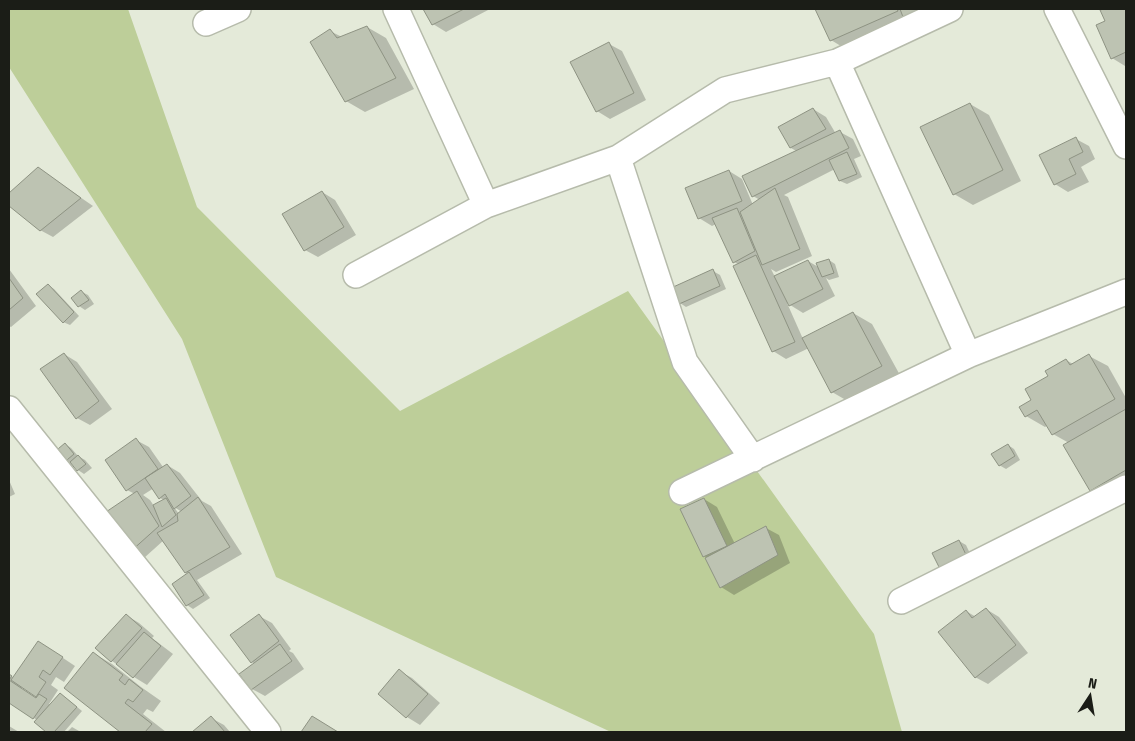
<svg xmlns="http://www.w3.org/2000/svg" width="1135" height="741" font-family="'Fira Sans Condensed',sans-serif">
  <rect width="100%" height="100%" fill="#e4ead9"/>
  <!-- green -->
  <path fill="#bdce99" d="M9 9H128L197 207 400 411 628 291 874 634 902 732H611L276 577 182 339 9 67Z"/>
  <!-- shadow -->
  <path fill="#0003" fill-rule="evenodd" d="M425 9H490L446 32 433 24Z
    M817 9H952L849 51 831 40Z
    M1107 9H1126L1125 66 1112 58 1107 21 1102 11Z
    M367 27 386 38 414 89 365 112 346 101 330 31 342 37Z
    M609 44 622 51 646 100 610 119 597 111Z
    M970 104 989 115 1021 181 973 205 954 194Z
    M813 109 826 117 836 134 840 132 853 139 861 156 854 159 862 177 847 184 840 181 835 169 784 195 788 197 812 256 776 272 771 269 775 277 808 261 820 268 829 260 835 264 839 277 829 280 826 278 835 296 803 313 787 303 803 339 853 313 872 324 901 377 851 403 832 392 809 348 786 359 773 351 738 264 734 262 716 224 712 226 699 218 729 171 742 179 753 205 760 200 753 196 798 152 791 148Z
    M1076 139 1089 146 1095 159 1081 167 1089 182 1068 192 1055 184Z
    M38 169 51 177 93 206 53 237 40 230 9 204V194Z
    M322 192 335 200 356 235 318 257 305 250Z
    M9 269 36 306 11 327 9 326Z
    M713 271 720 275 726 289 686 307 680 303Z
    M48 285 54 289 79 316 70 325 63 322Z
    M82 292 88 295 94 304 85 310 79 306Z
    M64 354 77 362 112 409 90 425 77 418Z
    M1089 356 1108 366 1126 398V491L1110 501 1091 490 1069 443 1053 434 1048 425 1045 427 1026 416 1033 400 1050 377 1066 360 1073 364Z
    M136 440 149 447 163 467 167 465 180 473 202 501 211 506 242 554 197 580 210 598 193 609 187 605 173 585 189 574 185 572 164 540 144 558 131 551 135 494 127 490ZM154 488 160 498 164 500 154 506 150 500 143 495ZM174 507 182 512 179 514Z
    M65 444 71 448 78 456 85 460 92 468 84 474 78 470 73 464 68 468 62 464Z
    M1008 445 1014 449 1020 460 1006 469 999 465Z
    M9 480 15 494 9 497Z
    M704 499 717 507 735 544 766 528 779 535 790 563 734 595 721 587 708 558 704 556Z
    M959 541 966 545 974 562 933 553Z
    M986 609 999 617 1028 653 988 684 975 677 966 611 976 617Z
    M126 615 139 623 154 636 152 638 173 654 147 685 134 677 121 667 112 661Z
    M259 616 272 623 291 649 289 651 293 653 304 669 265 696 252 689 255 664 252 662Z
    M51 650 75 666 64 682 56 677 51 685 58 690 49 704 51 705 60 694 66 698 82 711 64 732H48L36 722 37 720 9 702V675L14 678ZM23 686 39 697 37 699 21 689Z
    M93 653 112 664 141 687 161 701 153 712 147 709 143 714 166 732H122L66 688Z
    M399 671 412 678 440 703 420 725 407 717 379 694Z
    M211 718 224 725 230 732H194Z
    M9 726 19 732H9Z
    M72 727 79 731 80 732H67Z"/>
  <!-- building -->
  <path fill="#bdc3b2" stroke="#8e9383" d="M423 9H464L432 25Z
    M815 9H897L898 11 830 41Z
    M900 9H922L903 17Z
    M1104 9H1126V52L1111 59 1096 25 1105 21 1100 10Z
    M367 26 396 78 345 102 310 42 330 29 337 38Z
    M609 42 634 93 596 112 570 62Z
    M970 103 1003 170 953 195 920 127Z
    M813 108 826 129 790 148 778 127Z
    M840 130 849 148 752 197 742 176Z
    M1076 137 1083 152 1069 159 1076 174 1054 185 1039 155Z
    M847 152 857 174 839 181 829 160Z
    M38 167 81 198 40 231 9 206V193Z
    M729 170 742 201 698 219 685 188Z
    M775 188 800 249 762 265 740 212Z
    M322 191 344 227 304 251 282 214Z
    M737 208 755 251 733 263 712 218Z
    M756 255 795 342 772 352 733 266Z
    M829 259 834 273 822 277 816 263Z
    M808 260 823 289 789 306 774 276Z
    M713 269 720 286 679 304 671 288Z
    M9 278 23 298 9 310Z
    M48 284 74 312 63 323 36 294Z
    M81 290 89 300 78 307 71 298Z
    M853 312 882 366 831 393 802 338Z
    M64 353 99 401 76 419 40 369Z
    M1089 354 1115 399 1052 435 1037 410 1025 417 1019 407 1031 400 1025 389 1048 376 1045 371 1066 359 1070 365Z
    M1126 409V470L1090 491 1063 445Z
    M136 438 158 469 126 491 105 460Z
    M65 443 74 454 61 465 52 454Z
    M1008 444 1015 456 999 466 991 454Z
    M78 455 86 464 77 471 70 462Z
    M167 464 191 496 174 509 165 494 159 499 145 478Z
    M137 491 159 526 130 552 103 514Z
    M198 497 230 547 185 573 157 533 178 521 177 514Z
    M166 498 176 515 162 527 153 505Z
    M704 498 727 546 703 557 680 509Z
    M766 526 778 555 720 588 705 558Z
    M959 540 968 559 941 571 932 553Z
    M189 572 204 595 186 606 172 584Z
    M986 608 1016 645 975 678 938 632 966 610 972 618Z
    M126 614 142 628 111 662 95 648Z
    M259 614 279 641 251 663 230 635Z
    M144 632 161 646 133 678 116 664Z
    M38 641 63 657 50 675 43 670 39 677 46 682 36 697 11 680Z
    M280 644 292 661 251 690 239 674Z
    M93 652 123 675 119 680 125 685 129 679 143 690 133 702 128 699 125 703 152 724 145 732H120L64 688Z
    M399 669 428 694 406 718 378 694Z
    M9 674 12 676 9 680 36 698 39 694 47 699 33 719 9 703Z
    M60 693 77 707 54 732H46L34 722Z
    M211 716 225 732H192Z
    M312 716 338 732H301Z"/>
  <g fill="none" stroke-linecap="round" stroke-linejoin="round">
    <!-- minor casing -->
    <g stroke="#b6bbab" stroke-width="28">
      <path id="minor" d="M396 9 486 205
        M1057 9 1126 146
        M206 23 238 9
        M837 62 968 355
        M618 158 685 362 753 459
        M356 275 486 205 618 158 725 90 837 62 950 9
        M9 409 268 732
        M682 492 968 355 1126 292
        M901 601 1126 488"/>
    </g>
    <!-- minor -->
    <use href="#minor" stroke="#fff" stroke-width="25"/>
  </g>
  <!-- border -->
  <rect width="1135" height="741" fill="none" stroke="#1b1d17" stroke-width="20"/>
  <!-- north arrow -->
  <g transform="translate(1090 696) rotate(12)" stroke="#e4ead9" stroke-width="4" paint-order="stroke">
  <path d="M0-4L9 19L0 12L-9 19Z" fill="#1b1d17"/>
  <text y="-8" font-size="14" font-weight="bold" text-anchor="middle" fill="#1b1d17">N</text>
  </g>
</svg>
